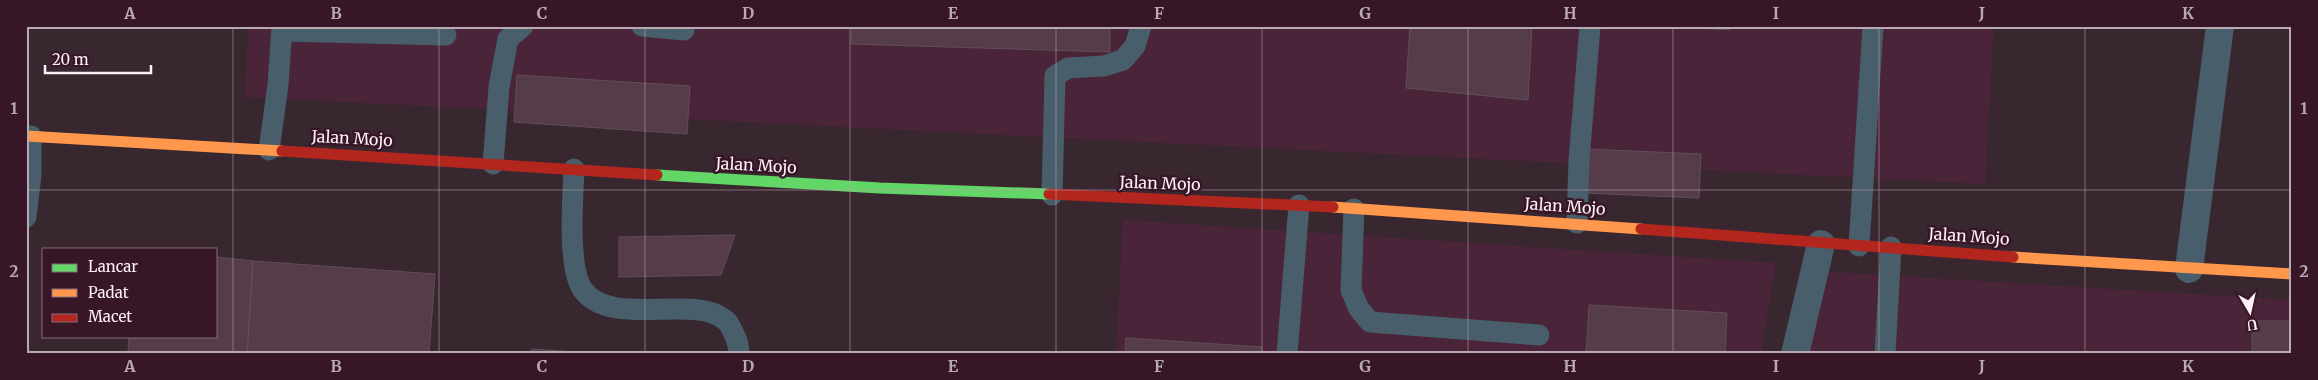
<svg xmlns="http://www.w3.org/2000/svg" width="2318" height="380" font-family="Merriweather,serif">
  <rect width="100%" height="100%" fill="#392730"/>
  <!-- built -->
  <path fill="#4a2438" d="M248 26H1994L1985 184 245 97Z
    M1123 220 1776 263 1761 354H1116Z
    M1815 271 2292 300V354H1798Z"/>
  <!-- building -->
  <path fill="#563b4b" stroke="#604f57" d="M852 26H1110V52L851 44Z
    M1410 26H1532L1528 100 1406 88Z
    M1675 26H1730L1729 30Z
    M2252 26H2292V29Z
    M517 75 690 86 687 134 514 122Z
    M1587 149 1701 154 1699 198 1584 193Z
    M735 235 721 275 619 277V237Z
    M216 257 253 261 247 354H128L129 336H216Z
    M253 261 435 274 429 354H247Z
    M1589 305 1727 313 1725 354H1586Z
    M2252 321H2292V354H2252Z
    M1126 338 1262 347 1261 354H1125Z
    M532 349 602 354H531Z"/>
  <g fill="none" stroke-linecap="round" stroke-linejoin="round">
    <!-- lane -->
    <path stroke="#485e6a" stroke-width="21" d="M642 26 684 30
      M282 31 446 35
      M269 150 278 85 282 26
      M493 164 499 87 508 39 523 26
      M574 169C573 198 567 268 583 290 612 329 694 293 725 320 729 322 731 328 733 332 737 340 739 345 739 354
      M1052 195 1055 76 1068 68 1104 66 1123 60 1135 46 1141 26
      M1354 209 1351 290 1359 309 1370 322 1539 335
      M26 217 31 175V136
      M1577 223 1579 160 1590 26
      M1859 246 1873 26
      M1287 354 1299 205
      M1885 354 1891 247"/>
    <!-- street -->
    <path stroke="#485e6a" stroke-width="28" d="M2189 269 2220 26
      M1795 354 1821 244"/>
    <!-- fast -->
    <path stroke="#63d668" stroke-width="11" d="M657 175 880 188 1049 194"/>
    <!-- slow -->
    <path stroke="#ff974d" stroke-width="11" d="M26 136 282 151
      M1333 207 1641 229
      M2013 257 2292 274"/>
    <!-- jam -->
    <path stroke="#b3261e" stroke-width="11" d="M282 151 657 175
      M1049 194 1333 207
      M1641 229 2013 257"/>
  </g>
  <!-- grid -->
  <path fill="none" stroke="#b9aab1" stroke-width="1" stroke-opacity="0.55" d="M233 26V354M439 26V354M645 26V354M850 26V354M1056 26V354M1262 26V354M1468 26V354M1673 26V354M1879 26V354M2085 26V354M26 190H2292"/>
  <g text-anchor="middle" stroke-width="5" stroke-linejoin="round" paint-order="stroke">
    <!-- street labels -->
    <g font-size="16" fill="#fef0f6" stroke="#371627">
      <text transform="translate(352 138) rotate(3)" y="6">Jalan Mojo</text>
      <text transform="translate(756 165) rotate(3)" y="6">Jalan Mojo</text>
      <text transform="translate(1160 183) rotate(2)" y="6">Jalan Mojo</text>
      <text transform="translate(1565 206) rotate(4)" y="6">Jalan Mojo</text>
      <text transform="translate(1969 236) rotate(4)" y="6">Jalan Mojo</text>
    </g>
  </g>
  <!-- border -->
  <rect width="2318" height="380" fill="none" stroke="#371627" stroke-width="55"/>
  <!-- legend -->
  <rect x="42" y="248" width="175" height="90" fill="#371627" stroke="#876d7a"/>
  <rect x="52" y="264" width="25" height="8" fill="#63d668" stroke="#876d7a"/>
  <text x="88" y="272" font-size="15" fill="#fef0f6">Lancar</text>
  <rect x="52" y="289" width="25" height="8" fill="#ff974d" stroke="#876d7a"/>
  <text x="88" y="298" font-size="15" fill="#fef0f6">Padat</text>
  <rect x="52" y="314" width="25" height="8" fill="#b3261e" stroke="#876d7a"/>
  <text x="88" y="322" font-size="15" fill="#fef0f6">Macet</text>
  <!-- north arrow -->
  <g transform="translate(2250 312) rotate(171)" stroke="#371627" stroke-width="4" paint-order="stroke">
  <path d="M0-4L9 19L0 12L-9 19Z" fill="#fef0f6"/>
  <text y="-8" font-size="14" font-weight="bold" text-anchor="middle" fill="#fef0f6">U</text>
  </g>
  <!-- scale -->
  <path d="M45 65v8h106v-8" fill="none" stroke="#fef0f6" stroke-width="2.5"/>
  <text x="52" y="65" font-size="15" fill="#fef0f6" stroke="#371627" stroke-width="4" paint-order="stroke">20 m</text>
  <rect x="28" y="28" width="2262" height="324" fill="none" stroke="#b9aab1" stroke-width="2"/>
  <g font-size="16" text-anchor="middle" font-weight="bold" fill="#b9aab1">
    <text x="130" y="19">A</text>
    <text x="336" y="19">B</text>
    <text x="542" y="19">C</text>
    <text x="748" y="19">D</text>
    <text x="953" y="19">E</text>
    <text x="1159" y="19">F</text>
    <text x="1365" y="19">G</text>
    <text x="1570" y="19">H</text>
    <text x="1776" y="19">I</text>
    <text x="1982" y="19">J</text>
    <text x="2188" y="19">K</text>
    <text x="14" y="114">1</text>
    <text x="2304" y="114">1</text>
    <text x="14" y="277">2</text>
    <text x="2304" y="277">2</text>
    <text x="130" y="372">A</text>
    <text x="336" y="372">B</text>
    <text x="542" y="372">C</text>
    <text x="748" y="372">D</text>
    <text x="953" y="372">E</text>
    <text x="1159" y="372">F</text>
    <text x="1365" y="372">G</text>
    <text x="1570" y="372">H</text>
    <text x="1776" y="372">I</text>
    <text x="1982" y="372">J</text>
    <text x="2188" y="372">K</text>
  </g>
</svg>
